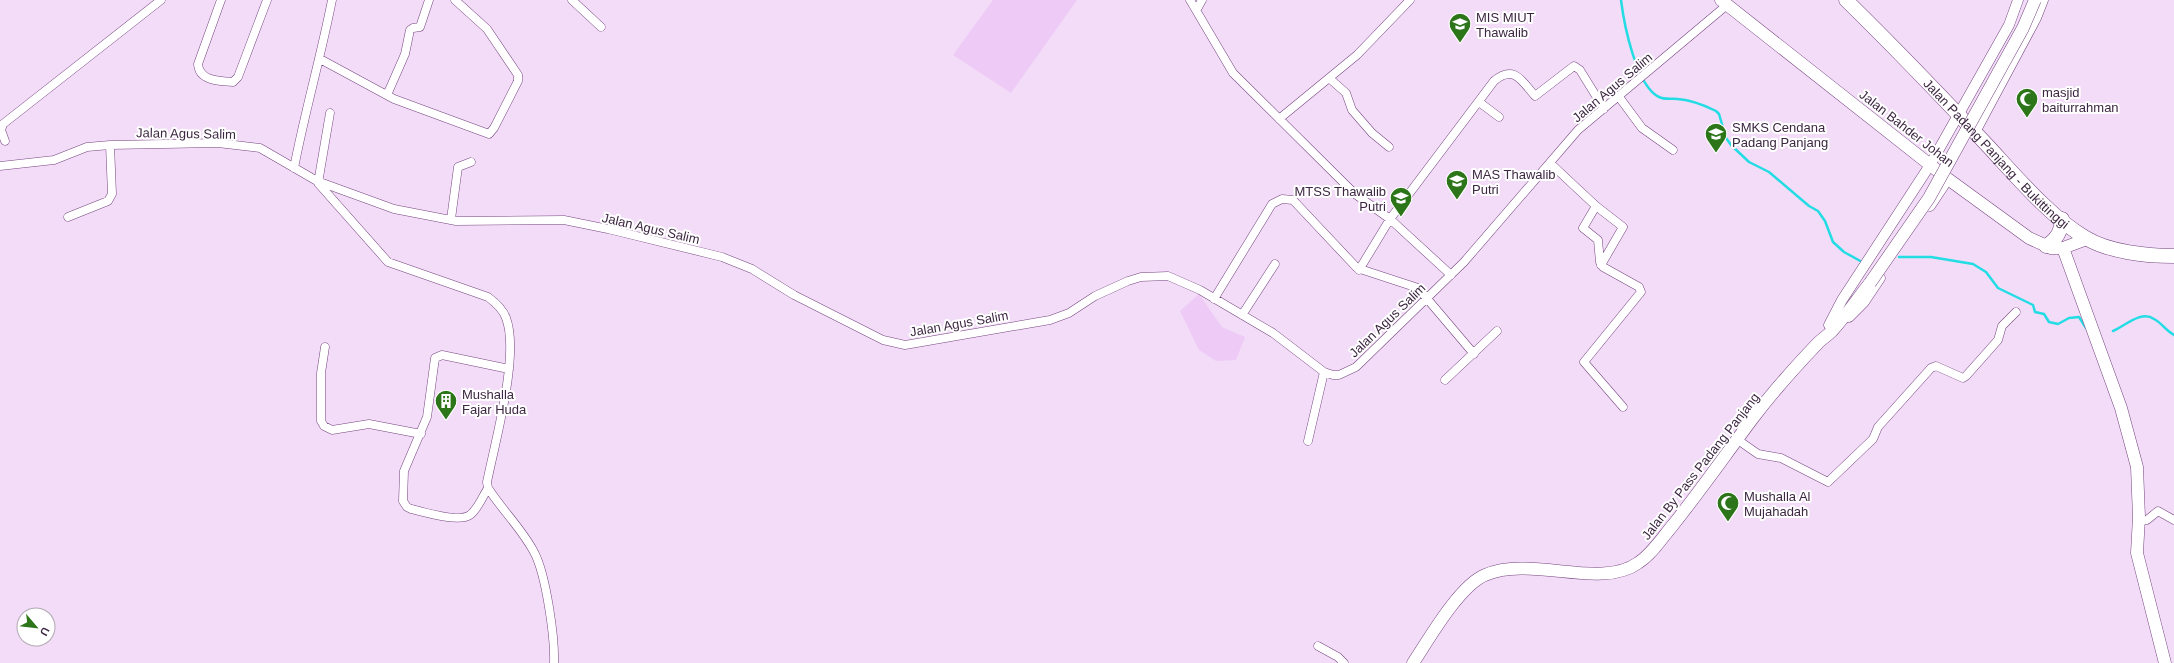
<svg xmlns="http://www.w3.org/2000/svg" width="2174" height="663" font-family="Helvetica,sans-serif">
  <rect width="100%" height="100%" fill="#f2dcf7"/>
  <!-- built -->
  <path fill="#eecaf6" d="M993 0H1077L1011 93 953 55Z
    M1199 294 1222 327 1245 337 1236 360 1216 361 1199 350 1180 311Z"/>
  <g fill="none" stroke-linecap="round" stroke-linejoin="round">
    <!-- stream -->
    <path stroke="#23dce4" stroke-width="2.5" d="M1621 0C1624 24 1636 86 1659 97 1665 100 1672 98 1678 99 1690 100 1704 105 1716 111L1719 114 1726 138 1731 145 1749 162 1769 172 1809 206 1818 211 1825 221 1833 242 1844 252 1864 263
      M1899 257H1931L1973 264 1986 272 1998 288 2033 305 2035 312 2044 314 2049 322 2058 324 2069 318 2079 317 2086 328
      M2113 331C2125 326 2141 310 2154 319 2162 323 2165 330 2174 335"/>
    <!-- minor casing -->
    <g stroke="#764580" stroke-width="9">
      <path id="minor" d="M221 0 198 64C199 81 219 81 233 82L238 77 267 0
        M572 0 601 27
        M1190 0 1233 73 1355 194 1390 219 1451 275
        M1197 9 1202 0
        M320 59 394 99 489 134 494 128 518 81V75L487 29 455 0
        M1329 78 1346 93 1352 110 1372 133 1389 147
        M387 95 405 54 410 30 413 28 420 27 429 0
        M1619 97 1642 128 1673 150
        M1479 102 1499 117
        M330 113 318 183 388 262 488 297C496 303 503 309 506 318 520 354 495 442 487 482L488 488C502 510 522 529 534 552 546 574 555 638 554 663
        M1279 119 1357 55 1410 0
        M5 141 1 130 3 124 161 0
        M1550 163 1596 206 1623 227 1601 265
        M0 166 54 160 87 147 110 145 218 143 260 148 317 181 394 209 456 221 564 220 608 229 722 257 752 269 794 295 883 340 905 345 1050 320 1069 313 1095 296 1128 281 1141 277 1168 276 1200 290 1273 333 1324 372 1333 375H1339L1356 367 1464 262 1578 130 1727 5
        M294 168C305 111 321 56 332 0
        M1596 206 1583 228 1598 240 1600 262 1603 267 1639 287 1641 292 1584 362 1623 407
        M68 217 108 201 112 194 110 145
        M451 219 458 167 471 162
        M1359 270 1390 219 1494 81C1514 64 1522 81 1535 96L1574 66 1580 70 1604 109
        M1214 299 1272 204 1282 199 1293 200 1357 268 1418 288 1474 354
        M1242 315 1275 264
        M325 347 321 373V421L324 426 332 430 369 424 421 434
        M1445 380 1497 331
        M1738 440 1758 454 1781 458 1828 482 1873 439 1878 427 1931 368 1936 366 1963 378 1966 376 1998 340 2002 326 2016 312
        M1308 441 1324 372
        M488 488C483 496 478 509 470 515 458 523 425 512 411 509L407 507 403 501 404 471 427 417 435 358 442 355 509 369
        M2139 521 2147 520 2158 511 2174 520
        M1318 646 1338 657 1344 663"/>
    </g>
    <!-- tertiary casing -->
    <g stroke="#764580" stroke-width="11">
      <path id="tertiary" d="M1975 132 2036 18 2043 0
        M1930 206 1948 179
        M1849 317 1864 302 1880 278
        M1829 325 1842 300 1930 165 2009 25 2018 0"/>
    </g>
    <!-- secondary casing -->
    <g stroke="#764580" stroke-width="13">
      <path id="secondary" d="M1721 0 1948 179 2029 238 2051 248H2063L2087 239
        M2063 248 2121 408 2137 467 2139 517 2137 553 2165 663
        M1413 663C1429 639 1459 586 1485 575 1531 555 1600 590 1638 563 1652 554 1662 538 1673 525 1701 490 1726 454 1753 418 1772 393 1796 366 1818 343 1822 339 1828 335 1832 331 1846 316 1857 299 1870 283"/>
    </g>
    <!-- trunk casing -->
    <g stroke="#764580" stroke-width="15">
      <g id="trunk">
        <path id="s1" d="M1846 0C1894 47 1941 96 1987 145 2015 175 2051 218 2086 238 2109 252 2147 256 2174 256"/>
        <path d="M2046 246C2057 239 2061 232 2062 219"/>
      </g>
    </g>
    <!-- minor -->
    <use href="#minor" stroke="#fff" stroke-width="8"/>
    <!-- tertiary -->
    <use href="#tertiary" stroke="#fff" stroke-width="10"/>
    <!-- secondary -->
    <use href="#secondary" stroke="#fff" stroke-width="12"/>
    <!-- trunk -->
    <use href="#trunk" stroke="#fff" stroke-width="14"/>
    <!-- secondary-bridge casing -->
    <g stroke="#764580" stroke-width="13" stroke-linecap="butt">
      <path id="secondary-bridge" d="M1870 283 1929 198 2023 28 2035 0"/>
    </g>
    <!-- secondary-bridge -->
    <use href="#secondary-bridge" stroke="#fff" stroke-width="12"/>
  </g>
  <!-- icons -->
  <defs>
    <g id="school-pin" transform="scale(1.15)"><path d="M0 17L-7.5 6A9.5 9.5 0 1 1 7.5 6Z" fill="#2c7519" stroke="#fff"/><path d="M0-5L7-2L0 1L-7-2ZM-4 1L0 2.5L4 1V4Q0 6-4 4Z" fill="#fff"/></g>
    <g id="mosque-pin" transform="scale(1.15)"><path d="M0 17L-7.5 6A9.5 9.5 0 1 1 7.5 6Z" fill="#2c7519" stroke="#fff"/><path d="M3.5-4.9A6 6 0 1 0 3.5 4.9A5 5 0 1 1 3.5-4.9Z" fill="#fff"/></g>
    <g id="building-pin" transform="scale(1.15)"><path d="M0 17L-7.5 6A9.5 9.5 0 1 1 7.5 6Z" fill="#2c7519" stroke="#fff"/><path d="M-4-6H4V6H1V3H-1V6H-4ZM-2.5-4.3h1.7v1.8h-1.7ZM.8-4.3h1.7v1.8H.8ZM-2.5-1h1.7V.8h-1.7ZM.8-1h1.7V.8H.8Z" fill="#fff"/></g>
  </defs>
  <g fill-rule="evenodd">
    <use href="#school-pin" x="1460" y="24"/>
    <use href="#mosque-pin" x="2027" y="99"/>
    <use href="#school-pin" x="1716" y="134"/>
    <use href="#school-pin" x="1457" y="181"/>
    <use href="#school-pin" x="1401" y="198"/>
    <use href="#building-pin" x="446" y="401"/>
    <use href="#mosque-pin" x="1728" y="503"/>
  </g>
  <g text-anchor="middle" stroke-width="4" stroke-linejoin="round" paint-order="stroke">
    <!-- poi labels -->
    <g font-size="13" fill="#3d2742" stroke="#fff" text-anchor="start">
      <text x="1476" y="22">MIS MIUT<tspan x="1476" dy="15">Thawalib</tspan></text>
      <text x="2042" y="97">masjid<tspan x="2042" dy="15">baiturrahman</tspan></text>
      <text x="1732" y="132">SMKS Cendana<tspan x="1732" dy="15">Padang Panjang</tspan></text>
      <text x="1472" y="179">MAS Thawalib<tspan x="1472" dy="15">Putri</tspan></text>
      <text x="1386" y="196" text-anchor="end">MTSS Thawalib<tspan x="1386" dy="15">Putri</tspan></text>
      <text x="462" y="399">Mushalla<tspan x="462" dy="15">Fajar Huda</tspan></text>
      <text x="1744" y="501">Mushalla Al<tspan x="1744" dy="15">Mujahadah</tspan></text>
    </g>
    <!-- street labels -->
    <g font-size="13" fill="#3d2742" stroke="#fff">
      <text transform="translate(1612 87) rotate(-40)" y="5">Jalan Agus Salim</text>
      <text transform="translate(1907 128) rotate(38)" y="5">Jalan Bahder Johan</text>
      <text transform="translate(186 133) rotate(1)" y="5">Jalan Agus Salim</text>
      <text dy="5" stroke="none"><textPath href="#s1" startOffset="215">Jalan Padang Panjang - Bukittinggi</textPath></text>
      <text transform="translate(651 228) rotate(13)" y="5">Jalan Agus Salim</text>
      <text transform="translate(1387 320) rotate(-44)" y="5">Jalan Agus Salim</text>
      <text transform="translate(959 323) rotate(-10)" y="5">Jalan Agus Salim</text>
      <text transform="translate(1700 466) rotate(-52)" y="5">Jalan By Pass Padang Panjang</text>
    </g>
  </g>
  <!-- north arrow -->
  <g transform="translate(36 627) rotate(118)"><circle r="19" fill="#ffffff" stroke="#b1a9b3"/>
  <path d="M0-3L7 15L0 10L-7 15Z" fill="#2c7519"/>
  <text y="-6" font-size="11" font-weight="bold" text-anchor="middle" fill="#3d2742">U</text>
  </g>
</svg>
